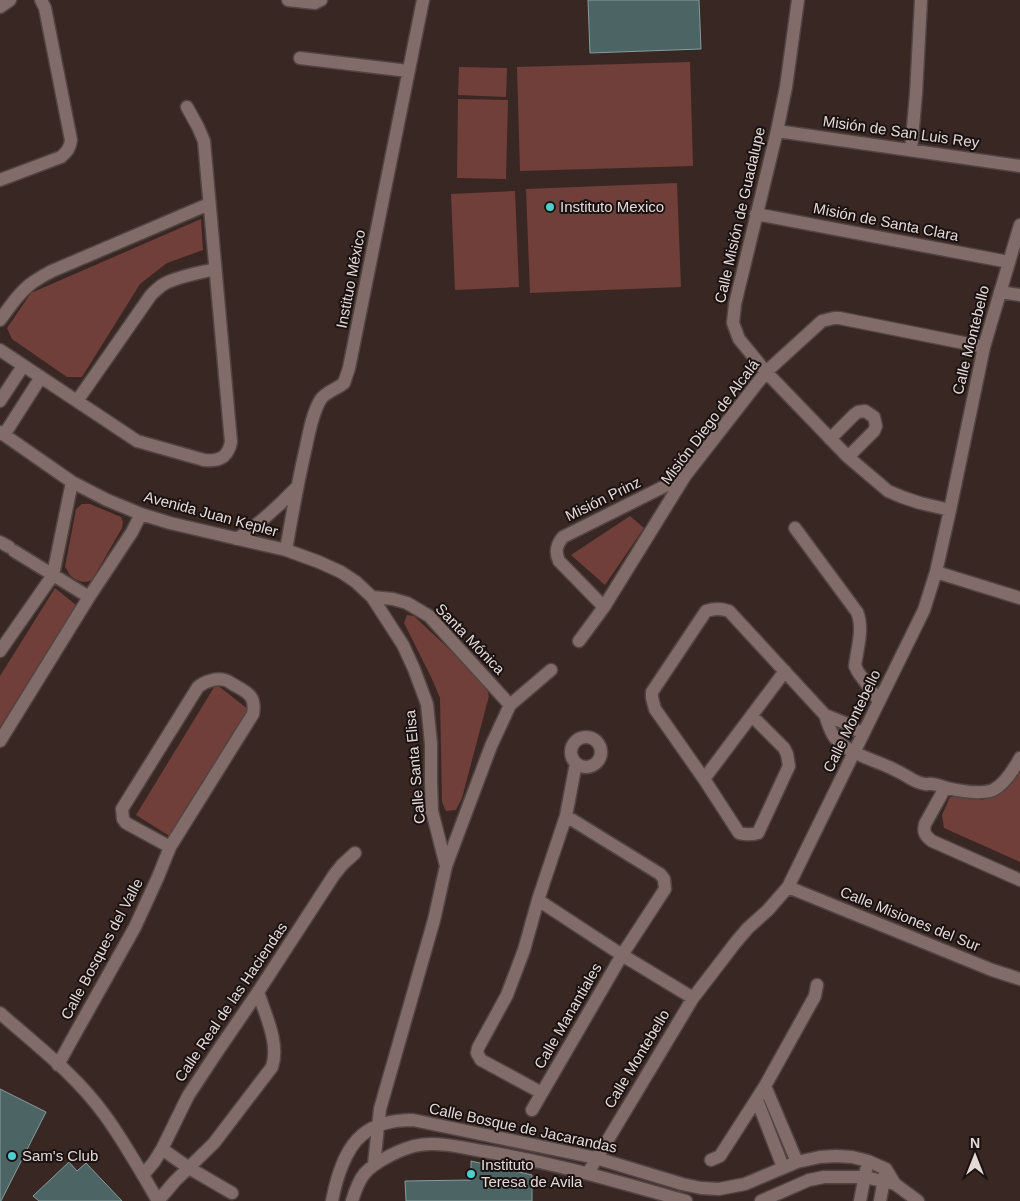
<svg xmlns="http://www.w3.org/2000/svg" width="1020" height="1201" font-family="Arial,sans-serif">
  <rect width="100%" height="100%" fill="#392724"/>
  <!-- green -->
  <path fill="#703f3a" d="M690 62 693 166 520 171 517 67Z
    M459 67 507 68 506 97 458 95Z
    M458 99 508 100 506 179 457 178Z
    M677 183 681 287 530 293 526 189Z
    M515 191 519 287 455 290 451 194Z
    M201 219 203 250 167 263 140 284 82 377H67L12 339 7 328 31 293Z
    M82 504H90L121 517 123 522 122 528 92 580C85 584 75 581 69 574 68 572 67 569 65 567L76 509Z
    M630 516 644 528 605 585 571 555Z
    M55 588 76 605 0 727V676Z
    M407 615 414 616 485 683 489 696 462 798 456 810 446 811 442 802 440 698 432 679 404 623Z
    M216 684 249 710 171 837 136 815Z
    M1020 770V862L944 828 942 815 950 797H966L982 800 1007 789Z"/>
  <!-- building -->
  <path fill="#4d6464" stroke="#849d9d" d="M588 0H699L701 49 590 53Z
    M0 1089 46 1112 1 1201H0Z
    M471 1161 532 1175V1201H406L405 1181 471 1180Z
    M69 1162 77 1171 86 1163 122 1201H39L33 1196Z"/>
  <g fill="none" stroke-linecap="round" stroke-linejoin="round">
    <!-- minor casing -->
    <g stroke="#524442" stroke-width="15">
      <path id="minor" d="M288 0 315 3 321 0
        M798 0 786 87 777 131 735 304 733 323 739 339 766 372 848 457 888 491 902 497 920 503 950 510
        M0 7 10 0
        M300 58 408 71
        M777 131 1020 166
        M911 150 916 94 921 0
        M0 180 61 157C67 152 70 148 71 140L45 8 41 0
        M756 214 1009 262
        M1000 292 1020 295
        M0 320C11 305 22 288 38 279 42 276 47 274 52 271L209 204
        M0 350 137 441 204 460C220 462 228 457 231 442L204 141 198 127 187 107
        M0 401 23 366
        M77 401 151 295C155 291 159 287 164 284 178 276 199 273 215 269
        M0 432 72 482 107 500 141 514 170 523 286 550 319 562 341 572 356 582 372 597 403 645 414 669 427 704 431 744V782L432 811 446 866
        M4 435 41 377
        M830 439 854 415 858 412 865 411 874 417 876 426 874 431 848 457
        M795 528 857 612C864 628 857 649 855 666L858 672 879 701
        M237 539C259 524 278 507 297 487
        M0 542 9 547
        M286 550C292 515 298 481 306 447 309 432 313 411 321 399 327 391 337 389 344 383L349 368 423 0
        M14 551 89 597
        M936 572 1020 598
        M372 597 393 599 407 603 429 616 510 705
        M604 607 559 561C555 552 556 545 563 537L685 476
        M579 641 604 607 685 476 766 372 822 321 834 318H839L984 347
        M0 651 53 575 72 482
        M825 715 845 723 863 734
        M752 716 784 748 787 754 789 766 758 833C751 835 746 835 739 833L704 779 655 709 652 698V692L706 611C715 608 721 608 729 611L825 715C828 723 830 733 836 739 850 755 879 761 897 771 907 775 914 783 925 784 931 785 926 783 932 784 937 784 942 787 947 788 960 791 980 795 993 790 1005 784 1014 769 1020 758
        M571 752a15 15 0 1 1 30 0a15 15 0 1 1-30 0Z
        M0 741 89 597 132 532 141 514
        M704 779 785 671
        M945 788 925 824C923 832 925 836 932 841L1020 880
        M788 887 992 970 1020 979
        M538 900 622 955 693 998
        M0 1013C36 1045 76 1075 104 1114 124 1141 141 1172 158 1201L175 1181 214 1143 272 1067C280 1044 265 1014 258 992
        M58 1065 70 1043 135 927 158 877 170 847 253 714C256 697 249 693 236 686 232 684 229 681 225 680 216 678 205 681 198 687L122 809 123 819 126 823 170 847
        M765 1086 797 1162
        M542 1093 481 1060 477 1053 478 1048 507 995 524 950 538 900 566 816 576 763
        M757 1100 783 1167
        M532 1110 622 955 665 889 664 879 660 874 566 816
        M162 1149 189 1168 232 1193
        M711 1160 720 1156 765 1086 815 996 817 985
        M374 1164 380 1109 434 920 446 866 491 746 510 705 551 670
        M588 1173 693 998 736 942 748 928 768 910 788 887 924 610 936 572 950 510 984 347 1020 225
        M143 1175 154 1162 162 1149 188 1096 217 1052 258 992 334 875 342 865 355 853
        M332 1201C336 1180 345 1149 362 1135 376 1123 395 1120 413 1120L596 1158 682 1184 701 1188 719 1189 745 1184 797 1162 820 1157 836 1156 852 1157 868 1161 886 1169 895 1184 918 1201
        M352 1201C360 1175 365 1169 389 1156 397 1152 406 1148 414 1146 436 1141 460 1147 482 1151 552 1162 619 1182 686 1201
        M761 1201 809 1180 824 1177H865L895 1184
        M860 1201 866 1170
        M880 1201 885 1174"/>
    </g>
    <!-- minor -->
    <use href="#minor" stroke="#816c69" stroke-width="12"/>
  </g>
  <!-- markers -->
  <g fill="#52cdce" stroke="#1a1211" stroke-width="2">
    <circle cx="550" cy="207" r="5"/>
    <circle cx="12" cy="1156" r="5"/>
    <circle cx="471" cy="1174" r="5"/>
  </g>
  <g text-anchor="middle" stroke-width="4" stroke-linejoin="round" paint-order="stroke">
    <!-- street labels -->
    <g font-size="15" fill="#e5d9d7" stroke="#1a1211">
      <text transform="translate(901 132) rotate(8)" y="5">Misión de San Luis Rey</text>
      <text transform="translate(740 215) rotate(-77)" y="5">Calle Misión de Guadalupe</text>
      <text transform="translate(886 222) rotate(11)" y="5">Misión de Santa Clara</text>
      <text transform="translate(351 279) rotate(-79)" y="5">Instituo México</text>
      <text transform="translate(971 340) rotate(-76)" y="5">Calle Montebello</text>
      <text transform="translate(710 422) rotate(-53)" y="5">Misión Diego de Alcalá</text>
      <text transform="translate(603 499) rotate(-26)" y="5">Misión Prinz</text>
      <text transform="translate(211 514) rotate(15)" y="5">Avenida Juan Kepler</text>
      <text transform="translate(470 639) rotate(46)" y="5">Santa Mónica</text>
      <text transform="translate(852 721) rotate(-64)" y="5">Calle Montebello</text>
      <text transform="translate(415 767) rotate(-95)" y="5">Calle Santa Elisa</text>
      <text transform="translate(910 919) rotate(22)" y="5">Calle Misiones del Sur</text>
      <text transform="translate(102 949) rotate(-62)" y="5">Calle Bosques del Valle</text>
      <text transform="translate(231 1002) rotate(-56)" y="5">Calle Real de las Haciendas</text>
      <text transform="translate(568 1016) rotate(-60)" y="5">Calle Manantiales</text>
      <text transform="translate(637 1059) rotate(-59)" y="5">Calle Montebello</text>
      <text transform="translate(523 1128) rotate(12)" y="5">Calle Bosque de Jacarandas</text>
    </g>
    <!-- poi labels -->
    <g font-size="15" fill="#e5d9d7" stroke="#1a1211" text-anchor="start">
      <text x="560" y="212">Instituto Mexico</text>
      <text x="22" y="1161">Sam's Club</text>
      <text x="481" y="1170">Instituto<tspan x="481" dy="17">Teresa de Avila</tspan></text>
    </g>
  </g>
  <!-- north arrow -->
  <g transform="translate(975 1156)" stroke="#1a1211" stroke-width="4" paint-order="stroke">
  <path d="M0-4L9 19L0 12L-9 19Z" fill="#e5d9d7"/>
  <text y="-8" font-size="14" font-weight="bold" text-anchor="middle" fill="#e5d9d7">N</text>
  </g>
</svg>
